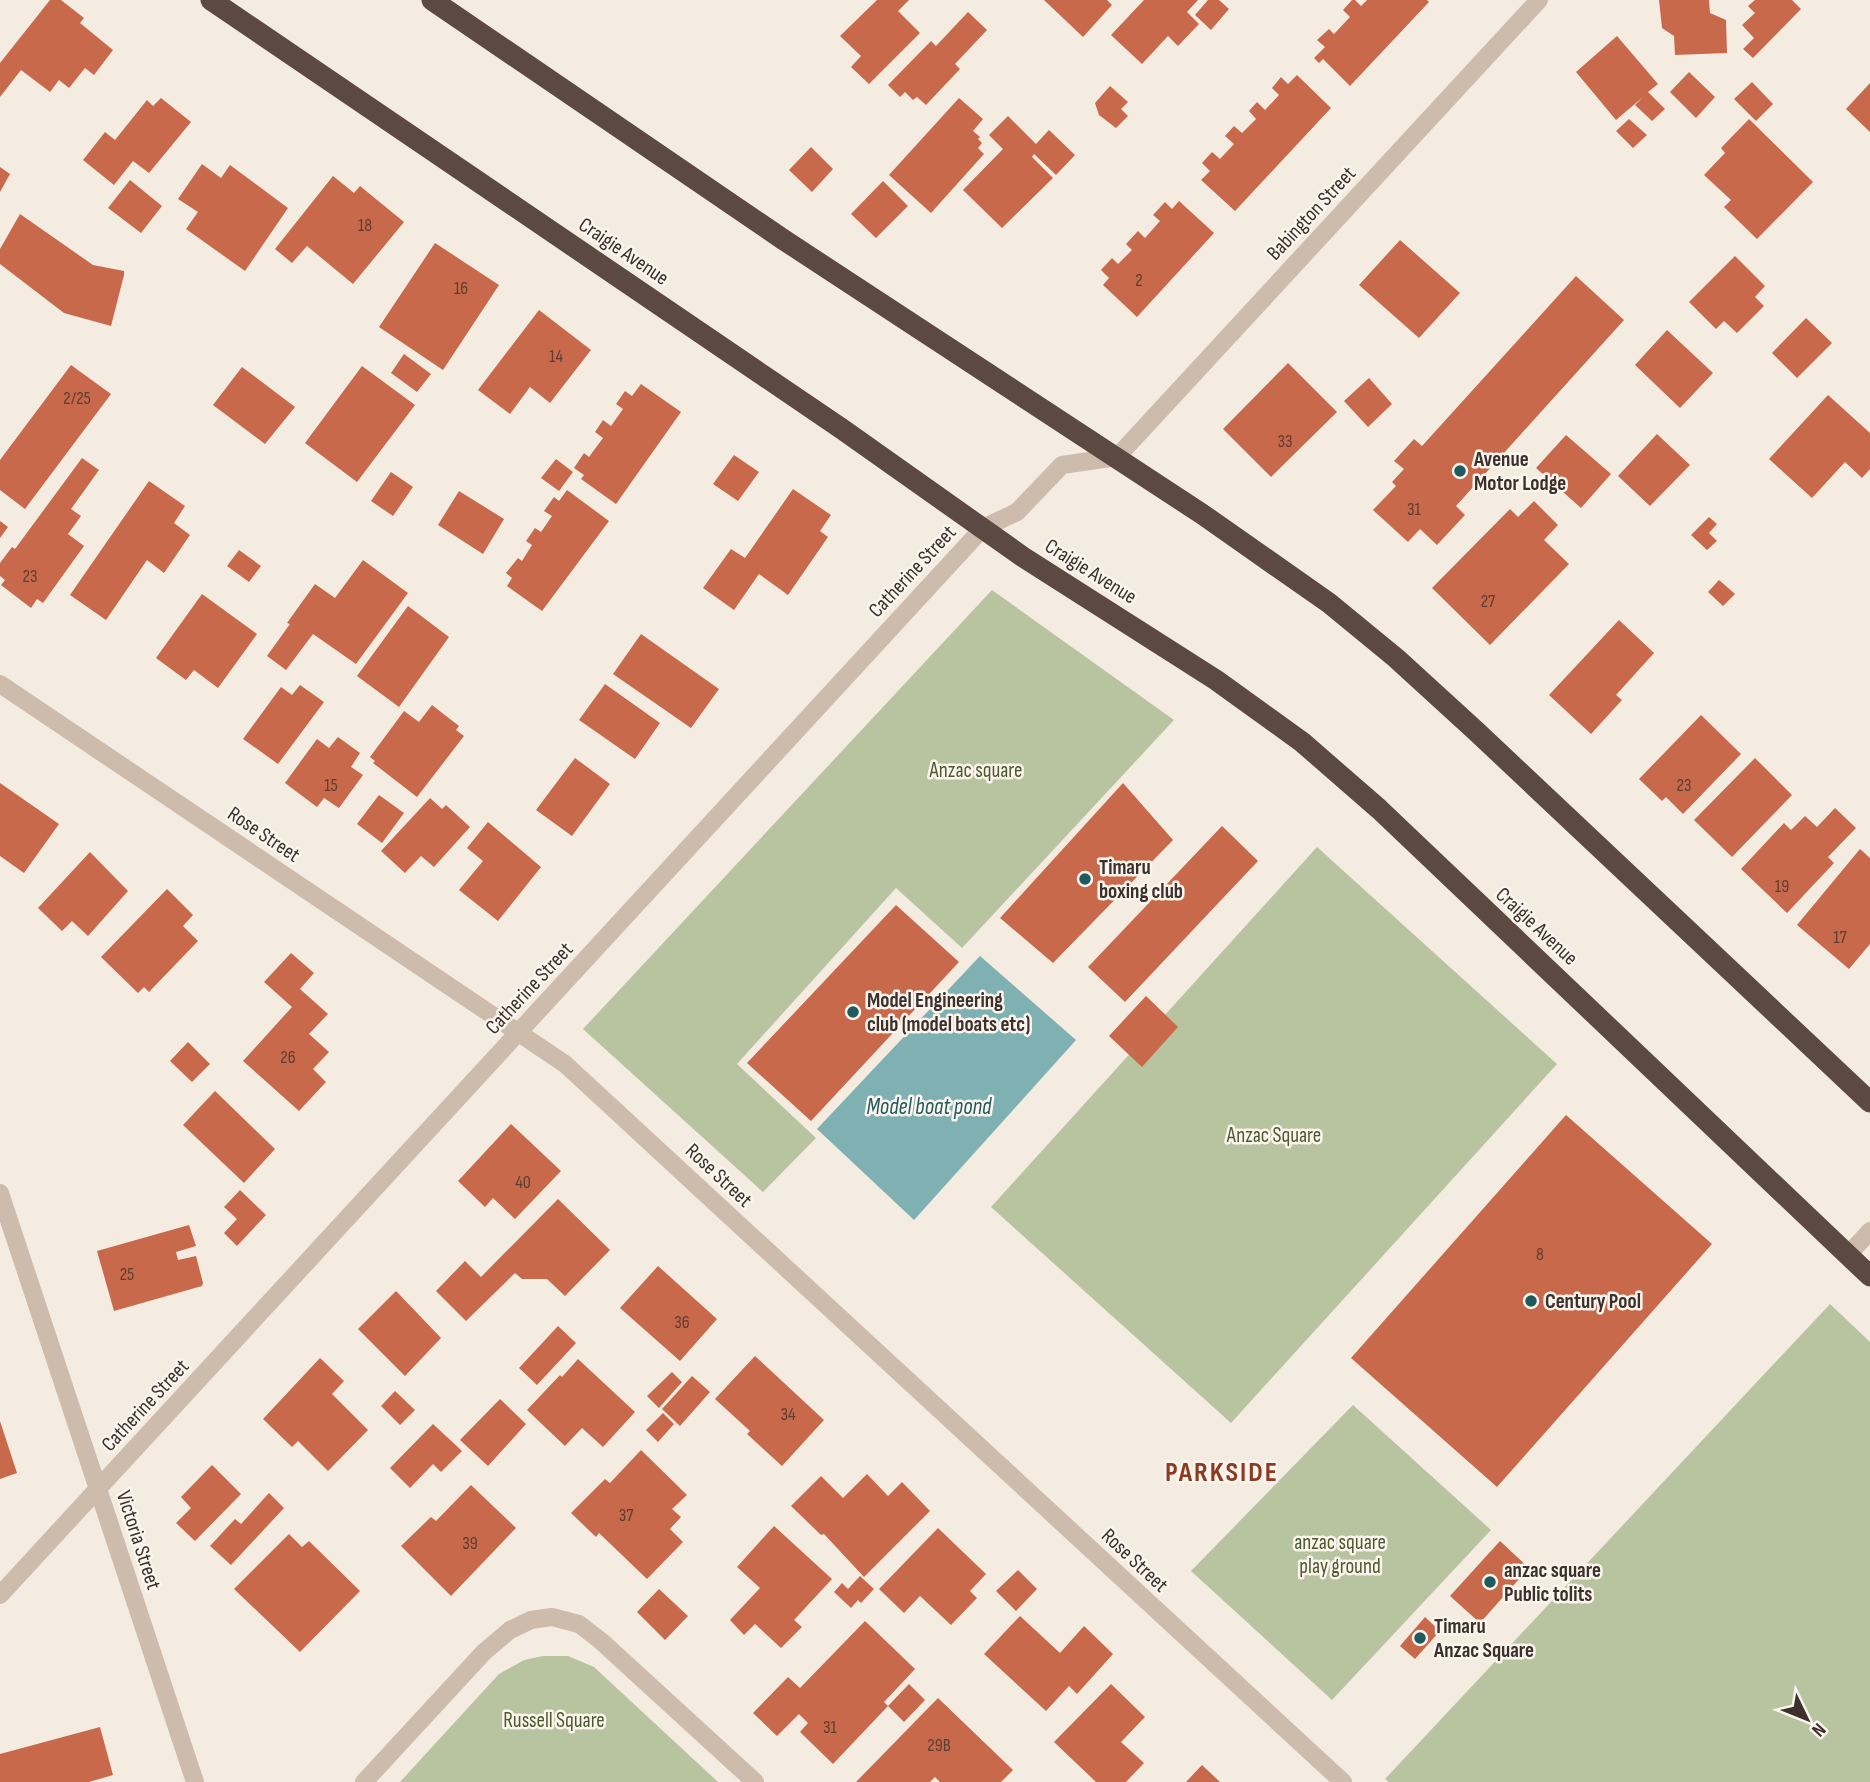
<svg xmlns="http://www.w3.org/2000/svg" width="1870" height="1782" font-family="'Sofia Sans Condensed',sans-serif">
  <rect width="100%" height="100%" fill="#f4ebe1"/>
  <!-- green -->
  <path fill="#b8c4a0" d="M992 590 1174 720 962 948 896 888 737 1064 816 1138 763 1192 583 1029Z
    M1317 847 1557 1064 1231 1423 991 1207Z
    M1830 1304 1870 1342V1782H1389L1385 1779Z
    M1353 1405 1491 1530 1332 1700 1191 1571Z
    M543 1656H568L594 1667 718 1782H400L499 1674 524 1660Z"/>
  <!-- water -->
  <path fill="#7fb0b2" d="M980 956 1076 1040 914 1220 817 1129Z"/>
  <!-- building -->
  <path fill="#c8694b" d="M50 0H61L84 18 80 23 113 50 94 75 85 68 69 88 59 80 50 92 21 70 0 97V63Z
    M877 0H909L898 11 920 33 869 84 851 67 861 56 840 36Z
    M1044 0H1107L1112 5 1083 37Z
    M1144 0H1198L1187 12 1199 24 1178 46 1168 36 1142 64 1111 35Z
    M1208 0H1219L1229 9 1211 30 1195 15Z
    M1352 0H1355L1361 6 1367 0H1427L1429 2 1350 86 1323 59 1319 63 1314 58 1325 47 1317 40 1329 29 1334 34 1350 17 1343 10Z
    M1659 0H1709L1710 13 1726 20 1727 53 1675 55 1674 36 1662 28Z
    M1755 0H1792L1801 9 1753 58 1743 49 1754 38 1742 25 1755 13 1748 6Z
    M968 12 987 30 955 64 960 69 926 105 917 97 913 100 905 92 900 97 888 85 931 41 936 46Z
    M1617 36 1658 84 1648 92 1665 109 1652 121 1635 105 1643 97 1616 120 1576 72Z
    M1689 72 1715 97 1696 118 1670 92Z
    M1297 75 1331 108 1235 211 1201 180 1210 171 1202 163 1212 152 1220 159 1234 144 1225 136 1234 126 1242 133 1256 119 1249 111 1257 102 1265 110 1279 95 1272 88 1281 77 1288 84Z
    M1752 82 1773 104 1756 121 1734 99Z
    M1870 83V132L1846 109Z
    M1110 86 1128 102 1121 109 1128 116 1116 128 1099 115 1095 103Z
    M161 98 191 122 149 173 133 161 114 185 83 160 105 132 115 140 147 100 153 106Z
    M959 98 983 119 973 131 980 137 978 139 982 143 978 148 984 154 931 213 889 175Z
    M1008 116 1036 144 1049 130 1075 155 1056 175 1034 154 1032 157 1053 178 1002 228 963 190 1003 149 989 135Z
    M1629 119 1647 135 1633 148 1616 131Z
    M1749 119 1813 182 1757 239 1724 207 1731 200 1704 175 1725 153 1721 148Z
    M811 147 833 169 812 192 789 170Z
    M202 164 221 178 230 165 288 208 245 271 186 229 198 212 178 199Z
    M0 167 10 174 0 192Z
    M333 176 354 193 360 186 404 222 353 284 307 246 292 263 275 249Z
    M130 180 162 206 141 233 108 208Z
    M883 181 908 206 876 238 851 214Z
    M1179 201 1214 233 1137 317 1103 285 1109 278 1101 270 1112 258 1118 264 1132 250 1126 244 1138 231 1145 238 1160 221 1153 215 1165 202 1172 209Z
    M20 214 93 265 124 271V275L111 326 64 313 0 264V249Z
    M1400 240 1460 293 1419 338 1359 285Z
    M435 243 499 285 443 370 379 327Z
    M1735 256 1765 286 1755 297 1764 306 1737 333 1724 321 1716 329 1689 302Z
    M1576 276 1624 320 1456 506 1465 515 1437 545 1420 529 1408 542 1373 510 1396 486 1392 482 1404 469 1394 461 1414 439 1422 446Z
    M539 310 591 350 550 403 530 387 510 414 478 390Z
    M1806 318 1832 343 1797 378 1772 353Z
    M1667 330 1713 373 1680 408 1635 365Z
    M404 354 431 374 417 392 391 373Z
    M1288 363 1337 412 1271 477 1223 429Z
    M71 365 111 394 25 509 0 490V460Z
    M362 366 415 405 357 482 305 443Z
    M242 367 295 407 265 444 213 405Z
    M1369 378 1392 404 1368 427 1344 401Z
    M641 384 681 412 616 504 581 479 584 475 574 468 584 453 589 457 603 438 595 432 603 420 611 426 623 409 616 404 625 391 632 396Z
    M1828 395 1870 433V469L1862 478 1845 462 1812 498 1769 459Z
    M1657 434 1690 465 1650 506 1618 476Z
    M1566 435 1611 474 1581 508 1536 468Z
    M734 455 759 472 738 501 713 484Z
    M82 458 99 470 71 509 81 516 68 534 84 546 43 603 37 599 31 608 1 585 5 580 0 576V563L12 547 15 549Z
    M556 459 573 472 559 491 541 478Z
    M391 472 413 487 393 516 371 501Z
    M149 481 185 506 174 523 190 535 164 573 147 560 106 620 70 595Z
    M793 489 831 515 820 531 828 537 788 595 759 574 734 610 703 588 731 549 745 558Z
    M567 490 609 521 542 611 507 586 512 578 506 573 518 558 522 561 532 545 526 541 535 528 541 532 552 516 544 511 554 497 559 501Z
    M459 491 504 519 483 554 438 525Z
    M1534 501 1558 525 1544 540 1569 564 1490 645 1432 588 1510 509 1518 517Z
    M1709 517 1717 524 1709 533 1717 541 1707 550 1691 535Z
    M0 521 8 527 0 538Z
    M239 550 261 566 249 582 227 566Z
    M363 560 408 593 356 664 313 634 286 670 267 656 290 624 287 623 315 584 335 598Z
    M1719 580 1735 594 1723 606 1708 592Z
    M202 594 257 634 218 688 194 670 186 680 156 658Z
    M408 606 449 637 399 707 357 676Z
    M1619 620 1654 653 1616 695 1622 700 1591 734 1549 695Z
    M641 634 719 689 691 728 613 674Z
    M605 684 660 723 635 759 579 720Z
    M300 685 324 702 278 764 243 739 281 687 292 695Z
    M432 705 459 726 456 730 464 736 417 797 373 763 375 761 370 757 404 711 419 722Z
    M1701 715 1741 754 1683 814 1666 797 1662 801 1639 779Z
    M338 737 360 753 351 767 363 775 339 808 324 798 317 807 285 783 317 739 329 748Z
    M575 758 610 784 572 836 536 810Z
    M1755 758 1792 795 1732 857 1694 820Z
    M0 783 59 824 24 873 0 856Z
    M1123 783 1173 840 1053 963 1000 918Z
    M379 795 404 813 382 843 357 824Z
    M430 798 442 809 446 805 470 827 434 867 421 856 405 873 381 851Z
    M1835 808 1856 828 1828 857 1834 863 1787 913 1741 869 1784 823 1791 830 1805 816 1817 827Z
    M488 822 541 867 498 921 459 890 483 861 467 848Z
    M1222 826 1258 861 1125 1002 1088 967Z
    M1860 849 1870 858V944L1849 969 1797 925Z
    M90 852 128 891 88 936 72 921 62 931 38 908Z
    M167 889 193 915 183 926 198 941 149 992 144 987 138 993 101 957Z
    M896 905 959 962 811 1121 747 1063Z
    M291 953 314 973 300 989 328 1014 309 1034 329 1052 313 1069 326 1082 299 1111 243 1061 292 1007 264 982Z
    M1146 996 1178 1027 1142 1067 1109 1036Z
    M188 1042 210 1064 192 1082 170 1061Z
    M215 1091 275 1149 244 1183 183 1125Z
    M1566 1115 1712 1244 1497 1487 1351 1358Z
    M511 1124 561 1171 515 1219 493 1198 485 1207 458 1181Z
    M240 1190 266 1215 237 1246 224 1233 237 1219 224 1207Z
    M558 1199 610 1250 565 1296 547 1279H522L515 1273 466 1321 436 1291 465 1261 481 1277Z
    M189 1225 196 1246 176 1252 178 1260 196 1256 203 1283 202 1286 114 1311 97 1251Z
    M658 1266 717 1319 680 1361 620 1308Z
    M396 1291 441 1338 405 1376 358 1329Z
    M558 1326 576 1343 537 1385 519 1368Z
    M755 1356 824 1420 782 1466 747 1434 750 1431 715 1399Z
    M320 1358 344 1381 332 1394 368 1430 328 1471 298 1441 292 1447 263 1419Z
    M578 1359 635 1412 603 1447 582 1428 565 1446 527 1410 560 1375 562 1377Z
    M672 1372 682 1382 659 1408 647 1396Z
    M692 1376 710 1392 680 1426 662 1409Z
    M395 1391 415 1410 400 1425 381 1406Z
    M500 1399 526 1424 488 1466 460 1440Z
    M663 1413 674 1424 658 1442 646 1430Z
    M0 1421 17 1473 0 1479Z
    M433 1424 462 1451 441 1472 433 1464 410 1488 390 1468Z
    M641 1450 687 1495 672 1509 681 1517 670 1529 683 1542 647 1579 599 1533 596 1537 571 1513 605 1479 610 1483Z
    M212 1465 241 1494 195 1541 176 1523 191 1508 181 1497Z
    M867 1474 888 1496 902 1482 930 1511 864 1577 824 1534 821 1535 791 1506 821 1476 843 1498Z
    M471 1485 516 1528 451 1596 401 1546 431 1517 436 1521Z
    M269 1493 284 1508 231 1565 210 1546 235 1519 241 1524Z
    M774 1526 832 1579 794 1620 802 1627 781 1648 755 1624 744 1635 730 1620 760 1588 737 1567Z
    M938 1528 986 1574 970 1591 977 1598 951 1625 920 1596 904 1613 879 1589Z
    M289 1534 302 1547 309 1541 360 1591 300 1652 234 1589Z
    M1500 1541 1529 1568 1480 1623 1450 1596Z
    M1018 1570 1037 1589 1016 1611 996 1591Z
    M860 1576 874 1589 861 1603 858 1600 851 1608 834 1592 842 1583 848 1589Z
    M659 1589 688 1616 665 1640 637 1612Z
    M1020 1616 1060 1653 1084 1626 1113 1654 1077 1694 1069 1686 1046 1711 984 1654Z
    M1425 1617 1440 1631 1415 1659 1400 1646Z
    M865 1621 915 1669 884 1702 888 1706 833 1764 800 1732 808 1723 799 1714 777 1736 753 1713 788 1677 800 1688Z
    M909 1684 925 1700 904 1722 888 1706Z
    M1111 1684 1145 1717 1121 1742 1144 1763 1126 1782H1096L1054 1742Z
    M938 1698 1013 1770 1001 1782H940L935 1777 930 1782H856Z
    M100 1727 113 1775 89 1782H0V1754Z
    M1202 1765 1220 1782H1186Z"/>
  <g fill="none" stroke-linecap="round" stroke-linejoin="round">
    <!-- minor -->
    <path stroke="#cdbbac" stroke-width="18" d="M0 684 565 1064 1343 1782
      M0 1193 195 1782
      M1848 1255 1870 1231
      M0 1595 983 528 1017 512 1062 465 1117 457 1539 0
      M364 1782 484 1652 510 1630 531 1620 552 1617 579 1624 601 1641 755 1782"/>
    <!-- highway -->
    <path stroke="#5c4a42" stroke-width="21" d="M211 0 842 429 1023 557 1216 680 1302 742 1379 809 1870 1276
      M432 0 784 240 1202 514 1329 603 1396 658 1477 732 1870 1102"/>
  </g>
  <!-- markers -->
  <g fill="#1f5a5e" stroke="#fbf5ee" stroke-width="2.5">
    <circle cx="1460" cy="471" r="7"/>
    <circle cx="1085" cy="879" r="7"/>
    <circle cx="853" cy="1012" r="7"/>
    <circle cx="1531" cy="1301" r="7"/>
    <circle cx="1490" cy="1582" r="7"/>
    <circle cx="1420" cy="1638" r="7"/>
  </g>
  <g text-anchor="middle" stroke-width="5" stroke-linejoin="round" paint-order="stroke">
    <!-- number labels -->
    <g font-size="18" fill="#5e3e33">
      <text x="365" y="231">18</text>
      <text x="1139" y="286">2</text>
      <text x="461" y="294">16</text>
      <text x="556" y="362">14</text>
      <text x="77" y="404">2/25</text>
      <text x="1285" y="447">33</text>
      <text x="1414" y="515">31</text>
      <text x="30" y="582">23</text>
      <text x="1488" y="607">27</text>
      <text x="331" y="791">15</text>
      <text x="1684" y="791">23</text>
      <text x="1782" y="892">19</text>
      <text x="1840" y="943">17</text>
      <text x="288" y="1063">26</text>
      <text x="523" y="1188">40</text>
      <text x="1540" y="1260">8</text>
      <text x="127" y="1280">25</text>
      <text x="682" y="1328">36</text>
      <text x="788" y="1420">34</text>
      <text x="626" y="1521">37</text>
      <text x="470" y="1549">39</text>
      <text x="830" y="1733">31</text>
      <text x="939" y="1751">29B</text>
    </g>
    <!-- street labels -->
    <g font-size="21" fill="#3b302b" stroke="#fbf5ee">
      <text transform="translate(1311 213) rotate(-47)" y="7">Babington Street</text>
      <text transform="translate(624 251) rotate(34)" y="7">Craigie Avenue</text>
      <text transform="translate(912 571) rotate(-47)" y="7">Catherine Street</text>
      <text transform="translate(1091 571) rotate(32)" y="7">Craigie Avenue</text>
      <text transform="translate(264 834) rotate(34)" y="7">Rose Street</text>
      <text transform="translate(1537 926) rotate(43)" y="7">Craigie Avenue</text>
      <text transform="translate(529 988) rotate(-47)" y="7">Catherine Street</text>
      <text transform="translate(719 1175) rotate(43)" y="7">Rose Street</text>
      <text transform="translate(145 1405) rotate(-47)" y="7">Catherine Street</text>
      <text transform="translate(139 1540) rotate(72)" y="7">Victoria Street</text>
      <text transform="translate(1135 1560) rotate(43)" y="7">Rose Street</text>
    </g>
    <!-- poi labels -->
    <g font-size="21" font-weight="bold" fill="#3b302b" stroke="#fbf5ee" text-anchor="start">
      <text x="1474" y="466">Avenue<tspan x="1474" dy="24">Motor Lodge</tspan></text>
      <text x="1099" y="874">Timaru<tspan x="1099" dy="24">boxing club</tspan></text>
      <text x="867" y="1007">Model Engineering<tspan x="867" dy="24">club (model boats etc)</tspan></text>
      <text x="1545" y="1308">Century Pool</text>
      <text x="1504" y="1577">anzac square<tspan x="1504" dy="24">Public tolits</tspan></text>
      <text x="1434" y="1633">Timaru<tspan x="1434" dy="24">Anzac Square</tspan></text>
    </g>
    <!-- park labels -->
    <g font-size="21" fill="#4a5a2e" stroke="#fbf5ee">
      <text x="976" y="777">Anzac square</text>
      <text x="1274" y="1142">Anzac Square</text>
      <text x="1340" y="1549">anzac square<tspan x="1340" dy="24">play ground</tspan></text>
      <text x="554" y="1727">Russell Square</text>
    </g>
    <!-- water labels -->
    <g font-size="23" font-style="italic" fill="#1f5a5e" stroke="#fbf5ee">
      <text x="929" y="1114">Model boat pond</text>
    </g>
    <!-- district labels -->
    <g font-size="28" font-weight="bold" letter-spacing="2" fill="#8c3b22" stroke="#fbf5ee">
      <text x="1222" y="1481">PARKSIDE</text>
    </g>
  </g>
  <!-- north arrow -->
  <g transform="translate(1807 1719) rotate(133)" stroke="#fbf5ee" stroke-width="5" paint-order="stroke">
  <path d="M0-5L12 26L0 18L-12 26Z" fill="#3b302b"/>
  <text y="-10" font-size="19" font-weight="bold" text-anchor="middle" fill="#3b302b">N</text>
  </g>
</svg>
